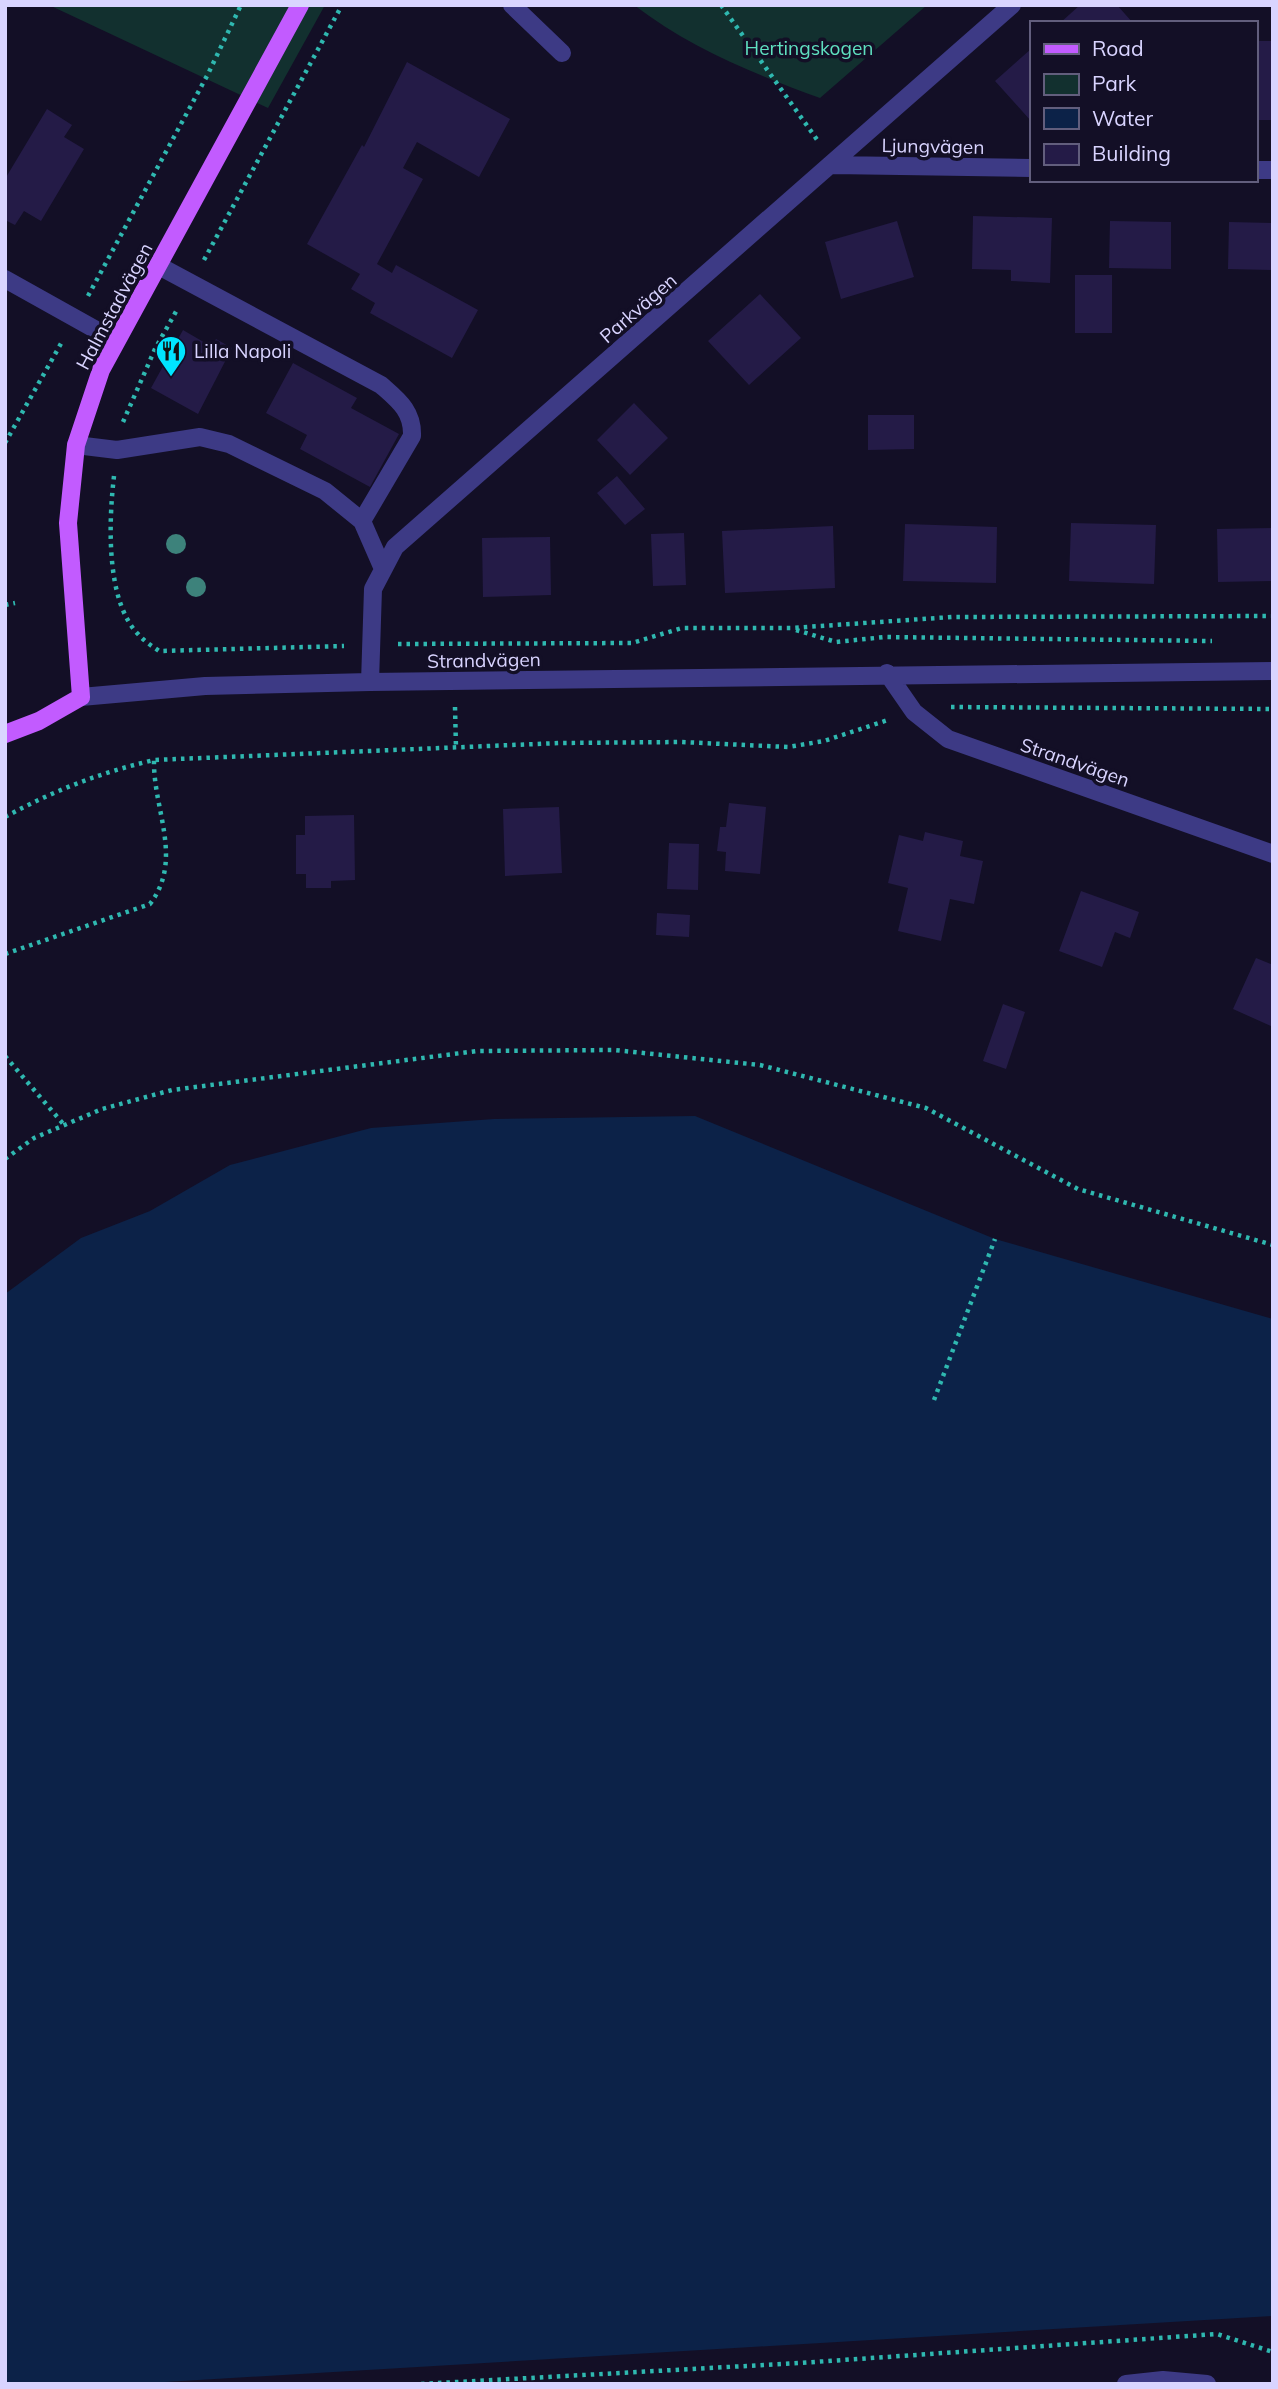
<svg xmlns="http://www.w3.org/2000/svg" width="1278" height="2389" font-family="Mulish,sans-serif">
  <rect width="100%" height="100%" fill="#130f26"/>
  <!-- green -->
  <path fill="#12302f" d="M49 5H325L268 108Z
    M634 5H927L820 98C754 74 690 48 634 5Z"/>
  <!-- water -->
  <path fill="#0c2248" d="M695 1116 995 1239 1273 1319V2316L132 2384H5V1294L81 1238 150 1211 230 1165 371 1128 494 1119Z"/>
  <!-- building -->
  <path fill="#241b47" d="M1080 5H1117L1133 23H1060Z
    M1255 41H1273V120H1255Z
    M1031 49V121L995 81Z
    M407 62 510 119 479 177 417 142 403 168 423 179 377 264 392 273 396 265 478 310 452 358 370 313 375 303 351 289 360 274 307 244 362 145 364 147Z
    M47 109 72 125 64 137 84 149 41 221 24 211 15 225 5 220V179Z
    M973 216 1052 218 1050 283 1011 281V270L972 269Z
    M897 221 914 277 841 299 825 242Z
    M1110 221 1171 222V269L1109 268Z
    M1229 222 1273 223V270L1228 269Z
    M1075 275H1112V333H1075Z
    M760 294 801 338 749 385 708 341Z
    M183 330 207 344 203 351 208 354 216 339 232 348 198 414 151 388Z
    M293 363 357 398 351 408 399 434 370 487 300 449 307 435 266 413Z
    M634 403 668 438 630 475 597 440Z
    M868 415H914V449L868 450Z
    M617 476 645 509 625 525 597 493Z
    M1071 523 1156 525 1154 584 1069 581Z
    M905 524 997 527 996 583 903 581Z
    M833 526 835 588 725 593 722 531Z
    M1273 528V581L1218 582 1217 529Z
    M684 533 686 585 653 586 651 534Z
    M550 537 551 595 483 597 482 538Z
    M729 803 766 807 760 874 725 871 726 852 717 851 720 827H726Z
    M559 807 562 873 505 876 503 809Z
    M354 815 355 880 331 881V888H306V874H296V835H305V816Z
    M925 832 963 841 960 856 983 861 974 904 950 899 941 941 898 931 908 888 888 883 899 835 923 841Z
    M669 843 699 844 698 890 667 889Z
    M1081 891 1139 912 1130 938 1115 932 1102 967 1059 951Z
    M657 913 690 915 689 937 656 935Z
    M1256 958 1273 965V1027L1233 1009Z
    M1003 1004 1025 1012 1006 1069 983 1061Z"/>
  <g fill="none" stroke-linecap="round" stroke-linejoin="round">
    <!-- path -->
    <path stroke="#2fb8b0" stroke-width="4.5" stroke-dasharray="3.5 5" stroke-linecap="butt" d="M721 5 818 141
      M204 260 342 5
      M88 296 208 74 241 5
      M123 422 155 349 178 308
      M5 443 63 340
      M114 476C109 519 105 600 138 634 144 641 152 646 159 651L344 646
      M5 605 15 603
      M796 630 836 642 885 637 1212 641
      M398 644 632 643 682 628H792L952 617 1273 616
      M455 707 456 748
      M951 707 1273 709
      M5 817C55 790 99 773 154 760L560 743 681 742 788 747 824 741 888 720
      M5 954 150 904C184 859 153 810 154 760
      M5 1056 65 1126
      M5 1159 34 1138 102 1109 172 1090 477 1051 614 1050 760 1065 926 1108 1078 1189 1273 1245
      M934 1400 995 1239
      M421 2384 800 2363 1217 2334 1273 2352"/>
    <!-- minor -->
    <path stroke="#3d3a85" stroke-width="18" d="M512 5 562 53
      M833 165 1031 168
      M1255 170H1273
      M159 266 381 385C398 400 413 411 412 436L362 521
      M5 279 116 341
      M76 445 117 450 200 437 229 444 325 491 362 521 383 569
      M887 673 914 712 948 739 1273 854
      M370 682 373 589 395 547 1012 5
      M81 697 205 686 370 682 1273 671
      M1126 2384 1163 2380 1207 2384"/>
    <!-- major -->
    <path stroke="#c25bff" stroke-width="18" d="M5 734 39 721 81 697 68 523 76 445 101 370 300 5"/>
  </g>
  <!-- trees -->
  <g fill="#3d827b">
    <circle cx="176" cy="544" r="10"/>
    <circle cx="196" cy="587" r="10"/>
  </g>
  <!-- icons -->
  <defs>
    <g id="restaurant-pin" transform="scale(1.575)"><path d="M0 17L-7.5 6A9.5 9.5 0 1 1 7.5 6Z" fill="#00e5ff" stroke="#130f26"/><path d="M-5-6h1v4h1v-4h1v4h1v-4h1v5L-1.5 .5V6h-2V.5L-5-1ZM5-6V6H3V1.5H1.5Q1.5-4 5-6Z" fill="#111"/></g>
  </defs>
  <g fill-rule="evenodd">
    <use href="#restaurant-pin" x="171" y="351"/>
  </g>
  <g text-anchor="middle" stroke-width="7" stroke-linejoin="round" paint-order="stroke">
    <!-- park labels -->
    <g font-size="19" fill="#5fe0c0" stroke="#130f26">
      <text x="809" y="55">Hertingskogen</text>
    </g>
    <!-- street labels -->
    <g font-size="19" fill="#d9d4ff" stroke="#130f26">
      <text transform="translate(933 146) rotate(1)" y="7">Ljungvägen</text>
      <text transform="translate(114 306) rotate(-62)" y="7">Halmstadvägen</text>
      <text transform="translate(638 308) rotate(-41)" y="7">Parkvägen</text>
      <text transform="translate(484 660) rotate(-1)" y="7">Strandvägen</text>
      <text transform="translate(1075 762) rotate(19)" y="7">Strandvägen</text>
    </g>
    <!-- poi labels -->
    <g font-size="19" fill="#d9d4ff" stroke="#130f26" text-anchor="start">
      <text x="194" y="358">Lilla Napoli</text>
    </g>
  </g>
  <!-- border -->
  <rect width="1278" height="2389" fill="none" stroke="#d9d4ff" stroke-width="14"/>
  <!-- legend -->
  <rect x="1030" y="21" width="228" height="161" fill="#130f26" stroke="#625e7d" stroke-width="2"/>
  <rect x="1044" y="44" width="35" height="10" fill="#c25bff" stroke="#625e7d" stroke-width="2"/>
  <text x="1092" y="56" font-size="21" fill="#d9d4ff">Road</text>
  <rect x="1044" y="74" width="35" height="21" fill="#12302f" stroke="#625e7d" stroke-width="2"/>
  <text x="1092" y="91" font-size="21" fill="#d9d4ff">Park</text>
  <rect x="1044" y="108" width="35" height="21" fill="#0c2248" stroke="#625e7d" stroke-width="2"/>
  <text x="1092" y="126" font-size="21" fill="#d9d4ff">Water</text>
  <rect x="1044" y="144" width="35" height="21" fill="#241b47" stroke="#625e7d" stroke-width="2"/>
  <text x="1092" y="161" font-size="21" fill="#d9d4ff">Building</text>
</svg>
